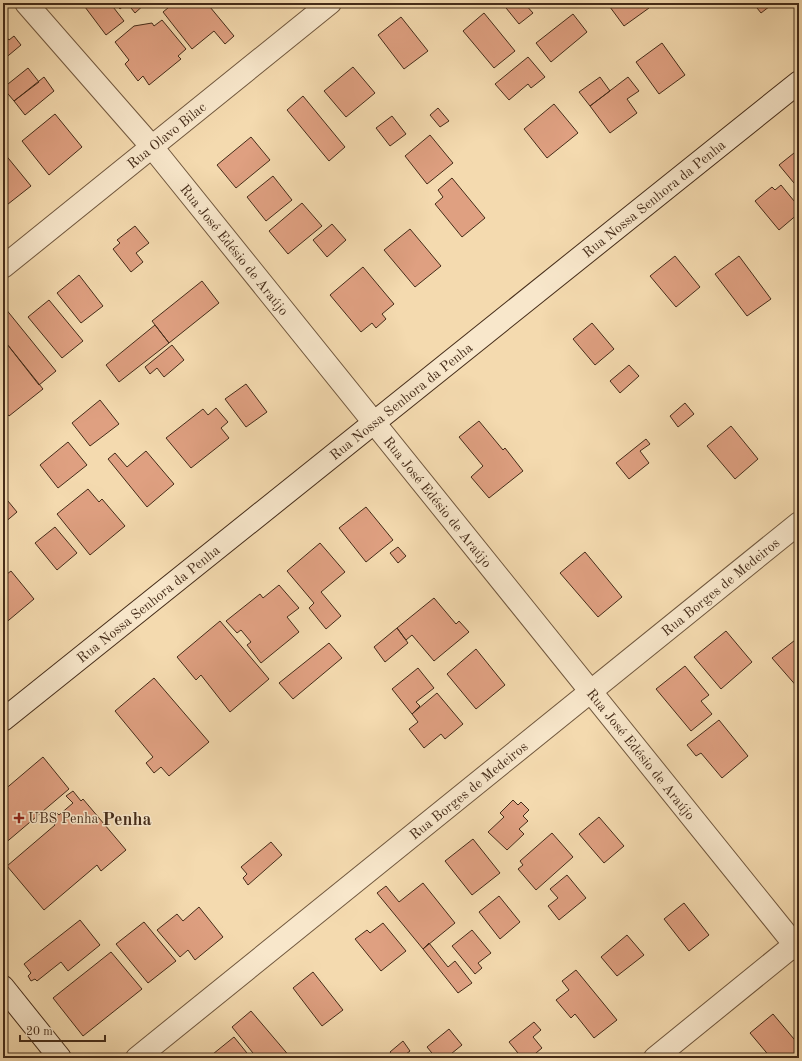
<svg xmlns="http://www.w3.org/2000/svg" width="802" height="1061" font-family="'Old Standard TT',serif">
  <rect width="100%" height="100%" fill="#f4daaf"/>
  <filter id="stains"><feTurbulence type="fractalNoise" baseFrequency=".005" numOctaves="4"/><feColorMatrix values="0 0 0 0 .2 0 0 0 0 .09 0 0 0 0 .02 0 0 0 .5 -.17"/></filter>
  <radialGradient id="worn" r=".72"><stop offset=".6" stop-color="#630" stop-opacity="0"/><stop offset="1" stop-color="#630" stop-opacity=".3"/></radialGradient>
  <!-- building -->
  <path fill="#dfa081" stroke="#452c19" d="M82 3H110L124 21 106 35Z
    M115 3H146L135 13 127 3 120 9Z
    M174 3H213L214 4 210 7 234 36 225 44 214 31 192 49 163 12Z
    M502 3H526L525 4 533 13 519 24Z
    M607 3H646L649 8 624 26Z
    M753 3H774L761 13Z
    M484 13 515 51 494 68 463 31Z
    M573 14 587 32 551 62 536 43Z
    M401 17 428 51 404 69 378 35Z
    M162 20 186 49 178 56 181 59 149 85 143 76 138 81 125 64 129 60 115 42 134 26 152 23 154 26Z
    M3 33 9 40 14 36 21 45 3 60Z
    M662 43 685 75 659 94 636 62Z
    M528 57 545 77 531 88 528 84 509 100 495 84Z
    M353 67 375 93 346 117 324 91Z
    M28 68 39 82 14 101 3 88Z
    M44 77 54 91 25 115 14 101Z
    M600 77 610 91 590 106 579 92Z
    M628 77 639 91 627 99 637 113 610 133 590 106Z
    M303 96 345 147 329 161 287 110Z
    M554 104 578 133 547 158 524 129Z
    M438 108 449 121 440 127 430 115Z
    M55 114 82 147 49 175 22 141Z
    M392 116 406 134 390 146 376 128Z
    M430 135 453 163 427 184 405 156Z
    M251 137 270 160 236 188 217 165Z
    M799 149V189L779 165Z
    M3 153H4L31 186 3 208Z
    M273 176 292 200 266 221 247 197Z
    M452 178 485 218 462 237 435 204 443 197 438 190Z
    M781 185 799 207V213L779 230 755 201 772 187 775 190Z
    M302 203 322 226 288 254 269 231Z
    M332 224 346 240 327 257 313 240Z
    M135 226 149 243 136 253 143 262 131 272 113 249 120 243 117 240Z
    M410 229 441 266 415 287 384 250Z
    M675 256 700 287 676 307 650 276Z
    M739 256 771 299 747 316 715 274Z
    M363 267 394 304 382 314 386 319 376 328 372 323 361 332 330 295Z
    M79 275 103 306 81 323 57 293Z
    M202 281 219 303 169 343 152 321Z
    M49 300 83 341 62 358 28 317Z
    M5 308 56 371 39 385 3 339V310Z
    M592 323 614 349 595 365 573 339Z
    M155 325 169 343 119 382 106 365Z
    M3 339 43 389 9 416 3 409Z
    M172 345 184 360 164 377 157 368 150 374 145 367Z
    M629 365 639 376 620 393 610 381Z
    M246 384 267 412 246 427 225 399Z
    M100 400 119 424 90 446 72 423Z
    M685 403 694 414 678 427 670 416Z
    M216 408 228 422 221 428 229 438 191 468 166 438 203 409 208 415Z
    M479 421 503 450 505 448 523 471 489 498 471 477 483 466 459 437Z
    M731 426 758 459 735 479 707 446Z
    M646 439 650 444 640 451 649 463 629 479 616 463Z
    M68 442 87 465 58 488 40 465Z
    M146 451 174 484 147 507 108 459 115 453 127 467Z
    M88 489 99 502 102 499 125 526 90 555 57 514Z
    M3 495 17 512 3 524Z
    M366 507 393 540 366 562 339 528Z
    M55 527 77 553 57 570 35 543Z
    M320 543 345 572 321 592 341 616 326 629 309 608 314 603 287 571Z
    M398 547 406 556 398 563 390 553Z
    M585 552 622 597 598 617 560 573Z
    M11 571 34 599 3 625V577Z
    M279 585 299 608 287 617 299 632 261 663 247 645 251 642 241 630 237 633 226 621 260 594 263 598Z
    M434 598 456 624 459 621 469 632 434 661 412 635 406 640 397 628Z
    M220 621 269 679 230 712 201 675 196 680 177 657Z
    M397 628 408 643 385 662 374 647Z
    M726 631 752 662 721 689 694 657Z
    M799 637V689L772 658Z
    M329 643 342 658 293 699 279 683Z
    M476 649 505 685 476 709 447 674Z
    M685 666 709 695 701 701 712 714 691 731 656 689Z
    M418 668 434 688 416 702 420 706 412 714 392 689Z
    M154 678 209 742 169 776 161 767 154 773 146 763 153 757 115 711Z
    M437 693 463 724 445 739 441 734 424 748 409 729 418 722 412 714Z
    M719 720 748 756 722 778 701 753 696 756 687 745Z
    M43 757 69 789 3 845V791Z
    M73 791 81 801 83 799 126 850 101 871 97 865 44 910 7 866 55 825 49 818 56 812 59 815 73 803 66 796Z
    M513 800 518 805 521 802 529 810 523 816 528 821 519 829 524 834 507 850 488 832 504 817 500 813Z
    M599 817 624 846 604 863 579 834Z
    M552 833 573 857 536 890 518 869 523 865 520 861Z
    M473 839 500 873 472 895 445 861Z
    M271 842 282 855 248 885 243 878 247 874 241 867Z
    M567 875 586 898 559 920 548 906 558 898 550 889Z
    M423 883 455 923 423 949 377 893 386 886 399 902Z
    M499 896 520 922 500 939 479 912Z
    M684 903 709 935 689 951 664 919Z
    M199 907 223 937 195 960 188 950 180 957 157 930 177 914 183 921Z
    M80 920 100 945 68 971 61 962 37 981 35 979 31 981 28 976 31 973 24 964Z
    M144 922 176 961 148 983 116 944Z
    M383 923 406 951 381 971 355 939 367 930 370 933Z
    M472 930 491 953 478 963 482 968 475 974 452 946Z
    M627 935 644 955 617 976 601 957Z
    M429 943 448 967 455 961 472 983 458 993 423 949Z
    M111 952 142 989 83 1036 53 998Z
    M576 970 617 1020 594 1038 575 1014 571 1018 556 1000 569 990 562 981Z
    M313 972 343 1010 322 1026 293 988Z
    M251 1011 291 1058H257L232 1027Z
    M773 1014 799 1045V1058H771L750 1033Z
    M534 1022 541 1030 533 1037 542 1048 530 1058H522L509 1042Z
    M449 1029 462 1045 446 1058H436L427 1047Z
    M234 1037 251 1058H208Z
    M403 1041 410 1051 401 1058H395L390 1052Z"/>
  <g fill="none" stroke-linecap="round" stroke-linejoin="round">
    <!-- street casing -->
    <g stroke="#71583e" stroke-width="24">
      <g id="street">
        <path id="s1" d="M26 3 152 147 799 950"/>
        <path id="s2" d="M3 267 330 3"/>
        <path id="s3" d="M137 1058 799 523"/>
        <path d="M655 1058 799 941"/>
      </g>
    </g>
    <!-- secondary casing -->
    <g stroke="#452c19" stroke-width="24">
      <g id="secondary">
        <path id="s4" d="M3 720 799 82"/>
        <path d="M3 987 60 1058"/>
      </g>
    </g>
    <!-- street -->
    <use href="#street" stroke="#f8e7cb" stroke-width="22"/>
    <!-- secondary -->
    <use href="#secondary" stroke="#f8e7cb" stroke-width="22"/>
  </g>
  <!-- markers -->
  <path fill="#8f2418" stroke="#f8e7cb" stroke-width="1.5" d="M17 812h4v4h4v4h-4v4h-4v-4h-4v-4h4z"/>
  <g text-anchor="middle" stroke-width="3" stroke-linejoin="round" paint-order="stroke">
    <!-- street labels -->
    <g font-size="14" fill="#452c19" stroke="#f8e7cb">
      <text dy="5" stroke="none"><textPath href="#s2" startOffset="210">Rua Olavo Bilac</textPath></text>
      <text dy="5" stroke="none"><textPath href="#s4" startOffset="834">Rua Nossa Senhora da Penha</textPath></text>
      <text dy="5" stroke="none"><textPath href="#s1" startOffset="323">Rua José Edésio de Araújo</textPath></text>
      <text dy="5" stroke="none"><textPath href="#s4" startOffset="510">Rua Nossa Senhora da Penha</textPath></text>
      <text dy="5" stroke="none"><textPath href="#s1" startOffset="647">Rua José Edésio de Araújo</textPath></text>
      <text dy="5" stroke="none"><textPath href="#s3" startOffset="750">Rua Borges de Medeiros</textPath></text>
      <text dy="5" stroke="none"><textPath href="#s4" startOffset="186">Rua Nossa Senhora da Penha</textPath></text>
      <text dy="5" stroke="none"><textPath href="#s1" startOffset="971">Rua José Edésio de Araújo</textPath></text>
      <text dy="5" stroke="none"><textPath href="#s3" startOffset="426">Rua Borges de Medeiros</textPath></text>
    </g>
    <!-- poi labels -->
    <g font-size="14" fill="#452c19" stroke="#f8e7cb" text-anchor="start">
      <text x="28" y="823">UBS Penha</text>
    </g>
    <!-- district labels -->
    <g font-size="18" font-weight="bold" fill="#452c19" stroke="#f8e7cb">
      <text x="127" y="825">Penha</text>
    </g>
  </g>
  <!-- margin -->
  <rect width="802" height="1061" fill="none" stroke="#f4daaf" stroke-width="16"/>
  <rect x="4" y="4" width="794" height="1053" fill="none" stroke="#452c19" stroke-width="2"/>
  <rect x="8" y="8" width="786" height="1045" fill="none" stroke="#452c19"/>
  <!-- scale -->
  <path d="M20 1035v6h85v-6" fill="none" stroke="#452c19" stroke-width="2"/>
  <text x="26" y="1035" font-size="12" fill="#452c19" stroke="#f8e7cb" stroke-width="3" paint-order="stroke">20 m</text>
  <rect width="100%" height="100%" filter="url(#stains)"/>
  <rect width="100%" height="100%" fill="url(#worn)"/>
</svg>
